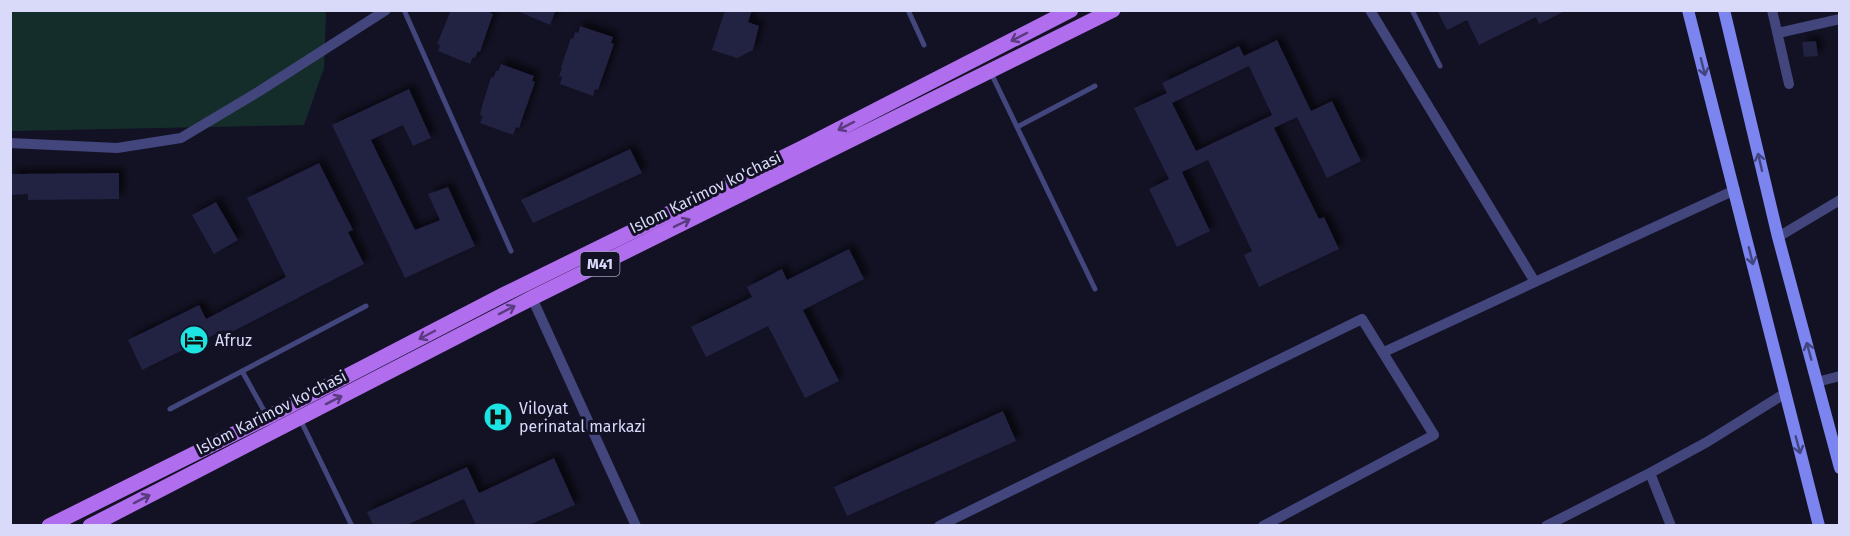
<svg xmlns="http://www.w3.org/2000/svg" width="1850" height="536" font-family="'Fira Sans',sans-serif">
  <defs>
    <filter id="shadow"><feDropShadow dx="5.5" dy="-5.5" stdDeviation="3" flood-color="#0009"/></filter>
  </defs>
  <rect width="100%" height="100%" fill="#131224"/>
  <!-- park -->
  <path fill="#152d2a" d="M10 11H324L326 14 324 68 304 125 11 131Z"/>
  <!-- building -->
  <path fill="#232043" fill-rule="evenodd" filter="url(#shadow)" d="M451 10H492L490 13 493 14 480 52 478 51 475 58 473 57 470 64 438 51 440 45 437 44Z
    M515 10H556L550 25Z
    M725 10H752L748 22 759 26 753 50 737 58 712 50Z
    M1437 10H1567L1539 24 1536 17 1479 45 1467 20 1447 30Z
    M580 26 613 37 611 43 614 44 598 90 595 89 593 96 560 84 562 77 559 76 562 68 561 67 571 38 573 39 575 32 578 33Z
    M1277 40 1311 111 1332 101 1361 161 1327 178 1297 117 1274 128 1319 219 1324 217 1339 249 1259 287 1244 255 1252 251 1208 160 1182 172 1210 231 1177 247 1149 189 1169 179 1134 108 1167 93 1162 83 1239 46 1244 56ZM1249 66 1272 115 1196 151 1172 103Z
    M1816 41 1818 56 1804 57 1802 42Z
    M501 64 534 76 532 81 535 82 519 128 516 127 513 135 480 123 483 116 480 115 482 106 491 77 493 78 496 71H498Z
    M409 89 431 138 413 146 403 125 371 140 415 230 440 220 428 194 448 187 475 246 405 278 332 125Z
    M630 149 642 173 533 223 521 200Z
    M319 163 353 230 348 232 364 264 226 335 224 330 142 370 128 340 199 305 206 319 286 277 247 198Z
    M119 173V199L28 200V194L10 195V174Z
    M216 202 238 240 214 254 192 215Z
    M849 249 864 279 803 310 839 381 805 398 768 326 706 357 691 327 752 297 747 287 782 269 787 280Z
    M1003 411 1016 441 847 516 834 487Z
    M554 458 575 505 529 525H476L464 499 407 525H373L367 512 467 467 479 493Z"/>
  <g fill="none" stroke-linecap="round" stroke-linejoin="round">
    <!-- lane -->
    <path stroke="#42467d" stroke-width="5" d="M404 10 511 251
      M908 10 924 45
      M1412 10 1440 66
      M991 73 1095 289
      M1017 127 1095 86
      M242 371 267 416
      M170 409 366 306
      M300 419 352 526"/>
    <!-- street -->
    <path stroke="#42467d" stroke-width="10" d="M1370 10 1535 282 1384 352
      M1772 10 1789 84
      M1778 33 1840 19
      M10 143 117 148 181 138 258 92 386 10
      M1778 237 1840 200
      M1535 282 1735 190
      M532 298 636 526
      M1817 382 1840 376
      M939 526 1362 319 1434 435 1263 526
      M1546 526 1650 473
      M1671 526 1650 473 1707 442 1784 394"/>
    <!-- secondary -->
    <path stroke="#7b84ef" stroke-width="12" d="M1688 10 1819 526
      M1724 10 1778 237 1840 468"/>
    <!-- primary -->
    <path stroke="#b06dee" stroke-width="15" d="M49 526 268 417 505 294 802 148 1071 10
      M90 526 532 298 1113 10"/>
  </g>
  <!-- one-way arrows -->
  <defs><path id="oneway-shaft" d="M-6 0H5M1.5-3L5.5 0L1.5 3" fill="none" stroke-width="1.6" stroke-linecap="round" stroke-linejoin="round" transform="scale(1.5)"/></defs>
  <g stroke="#5a3b7f">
    <use href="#oneway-shaft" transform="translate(1019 37) rotate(153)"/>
    <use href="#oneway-shaft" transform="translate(846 126) rotate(153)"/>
    <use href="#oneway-shaft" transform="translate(682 223) rotate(-26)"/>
    <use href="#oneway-shaft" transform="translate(507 310) rotate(-27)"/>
    <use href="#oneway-shaft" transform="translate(427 335) rotate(152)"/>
    <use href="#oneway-shaft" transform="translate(334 400) rotate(-27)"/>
    <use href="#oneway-shaft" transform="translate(142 499) rotate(-27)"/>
  </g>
  <g stroke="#42457f">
    <use href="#oneway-shaft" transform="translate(1703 67) rotate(76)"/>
    <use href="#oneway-shaft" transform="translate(1760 162) rotate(-103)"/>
    <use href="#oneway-shaft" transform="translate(1751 256) rotate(76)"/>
    <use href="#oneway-shaft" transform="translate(1809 351) rotate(-105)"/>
    <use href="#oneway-shaft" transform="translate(1798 445) rotate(75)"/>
  </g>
  <!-- icons -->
  <defs>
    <g id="hotel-disc" transform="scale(1.5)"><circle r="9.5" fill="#1be4e3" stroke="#131224"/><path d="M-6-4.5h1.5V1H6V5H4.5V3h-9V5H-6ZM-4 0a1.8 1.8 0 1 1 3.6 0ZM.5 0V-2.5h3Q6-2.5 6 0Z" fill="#111"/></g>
    <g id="hospital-disc" transform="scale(1.5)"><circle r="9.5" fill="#1be4e3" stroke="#131224"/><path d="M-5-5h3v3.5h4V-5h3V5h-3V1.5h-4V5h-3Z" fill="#111"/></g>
  </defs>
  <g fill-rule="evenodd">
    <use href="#hotel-disc" x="194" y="340"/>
    <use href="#hospital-disc" x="498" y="417"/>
  </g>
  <g text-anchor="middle" stroke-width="6" stroke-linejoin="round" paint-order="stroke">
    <!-- shield labels -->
    <rect fill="#131224" stroke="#9e9dba" stroke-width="1.5" x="580.5" y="252" width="39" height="24" rx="4.5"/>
    <g font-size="15" font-weight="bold" fill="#d9d9fa">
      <text x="600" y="269">M41</text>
    </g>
    <!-- street labels -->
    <g font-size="16" fill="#d9d9fa" stroke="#131224">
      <text transform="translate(705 192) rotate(-26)" y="6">Islom Karimov ko'chasi</text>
      <text transform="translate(271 412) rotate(-27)" y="6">Islom Karimov ko'chasi</text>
    </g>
    <!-- poi labels -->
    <g font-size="16" fill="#d9d9fa" stroke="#131224" text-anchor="start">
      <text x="215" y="346">Afruz</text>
      <text x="519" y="414">Viloyat<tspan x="519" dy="18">perinatal markazi</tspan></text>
    </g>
  </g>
  <!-- border -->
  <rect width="1850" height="536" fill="none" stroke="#d9d9fa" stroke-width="24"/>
</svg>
